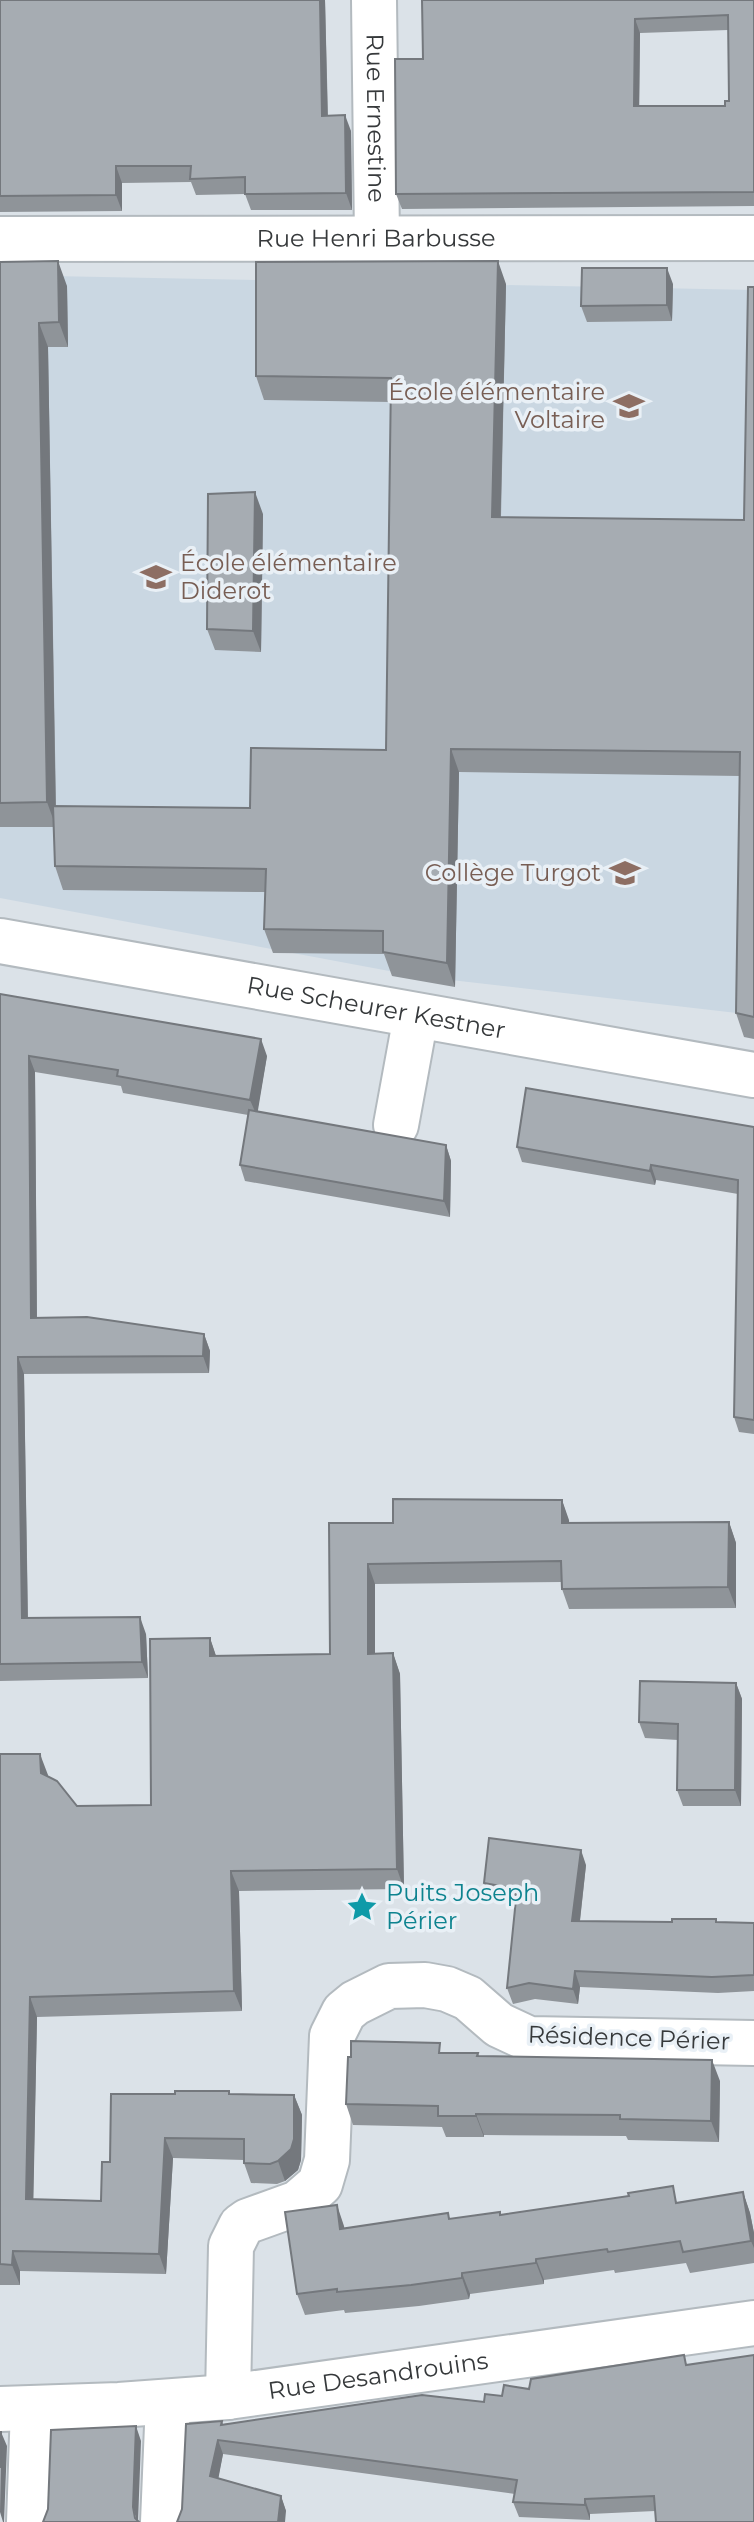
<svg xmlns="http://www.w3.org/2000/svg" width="754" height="2522" font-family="Montserrat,sans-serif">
  <rect width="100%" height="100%" fill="#dbe2e8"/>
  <!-- built -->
  <path fill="#cad7e2" d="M0 275 754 290V1015L416 976 0 898Z"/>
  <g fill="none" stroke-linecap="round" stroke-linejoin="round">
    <!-- minor casing -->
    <g stroke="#b3babf" stroke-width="48">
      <g id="minor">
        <path id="s1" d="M374 0 377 238"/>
        <path id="s2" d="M0 239 754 238"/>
        <path id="s3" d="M0 941 754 1075"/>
        <path d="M396 1125 416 1016"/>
        <path d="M228 2397 231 2246 241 2226 248 2221 298 2203 320 2184 327 2160 332 2036 344 2012 355 2003 389 1986 425 1985 447 1989 468 1998 499 2025 529 2039 754 2043"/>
        <path id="s4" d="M0 2409 119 2405 228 2397 754 2323"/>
        <path d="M29 2522 33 2408"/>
        <path d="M163 2522 168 2402"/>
      </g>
    </g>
    <!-- minor -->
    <use href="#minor" stroke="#fff" stroke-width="44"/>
  </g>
  <!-- wall -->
  <path fill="#8f9499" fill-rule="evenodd" d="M0 0H325L328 116 351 131 352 210H251L245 194 196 195 191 182 122 183V211L0 212Z
    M422 0H754V206L402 209 396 194 423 59ZM728 30 729 101 725 106H639L640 33Z
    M0 262 67 286 68 347H48L56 806 250 808 386 750 391 402 264 400 256 376 506 284 501 517 744 520 754 287V1039L744 1037 736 1013 740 776 459 772 455 987 392 976 384 954 273 953 264 929 265 892 63 890 55 866 54 827H0Z
    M673 284 672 321 587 322 581 306Z
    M263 514 261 652 215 650 207 629Z
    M0 994 267 1056 257 1112 446 1145 451 1161 450 1217 245 1181 240 1165 248 1115 123 1093 121 1086 35 1072 37 1318 204 1334 210 1351 209 1373 24 1374 28 1618 146 1634 148 1678 0 1681Z
    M754 1127V1434L739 1432 734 1417 738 1194 656 1180 655 1185 522 1162 517 1147Z
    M562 1500 569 1523 729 1522 736 1543V1608L569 1609 562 1589V1582L375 1584V1654L393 1653 400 1674 404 1889 239 1891 242 2011 37 2017 33 2199 101 2201 110 2162 230 2094 294 2095 302 2115 301 2160 298 2170 285 2181 277 2184 251 2183 244 2163V2160L173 2158 166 2274 20 2271V2285H0V1754L48 1775V1777L77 1806 151 1805 210 1638 216 1656 330 1654 329 1523H393Z
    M736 1683 742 1699 741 1806H683L677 1790 678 1740 645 1738 639 1722Z
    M586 1865 580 1921 754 1923V1991L718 1993 580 1987 578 2004 535 1999 513 2004 507 1988 516 1904 490 1899 484 1883Z
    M443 2053H478L479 2056 720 2081 719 2142 628 2140 626 2136 484 2135V2137H446L442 2127 353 2125 346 2104 351 2057Z
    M743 2192 750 2213 754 2233V2263L690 2273 686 2263 615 2273 614 2270 544 2280V2284L470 2294 469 2299 419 2306 345 2313 344 2310 305 2315 297 2294 345 2228 501 2215 679 2202Z
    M684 2355 655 2511 590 2514V2520L519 2517 513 2502 515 2494 223 2454 218 2478 281 2496 286 2511 177 2522 222 2421 223 2424 484 2402 529 2389Z"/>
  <!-- shaded-wall -->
  <path fill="#74787d" d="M320 0H325L328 132 322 116Z
    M635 19 640 33 639 121 634 106Z
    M345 115 351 131 352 210 346 193Z
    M116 166 122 183V211L116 195Z
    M58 261 67 286 68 347 59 322Z
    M498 261 506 284 500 541 492 517Z
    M667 268 673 284 672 321 667 305Z
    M39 323 48 347 56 827 47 802Z
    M255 492 263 514 261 652 253 631Z
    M451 749 459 772 455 987 447 963Z
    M261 1039 267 1056 257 1116 250 1100Z
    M29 1056 35 1072 37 1334 31 1318Z
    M446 1145 451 1161 450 1217 444 1201Z
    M651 1165 656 1180 655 1185 650 1171Z
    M204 1334 210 1351 209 1373 203 1356Z
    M18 1357 24 1374 28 1634 22 1618Z
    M562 1500 569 1520 570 1543 562 1523Z
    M729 1522 736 1543V1608L728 1587Z
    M368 1564 375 1584V1674L368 1654Z
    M140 1617 146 1634 148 1678 142 1662Z
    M210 1638 217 1659 210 1656Z
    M393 1653 400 1674 404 1889 397 1869Z
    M736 1683 742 1699 741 1806 735 1790Z
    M40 1754 48 1775V1794L41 1773Z
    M581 1850 586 1865 578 1937 572 1921Z
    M231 1871 239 1891 242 2011 234 1991Z
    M575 1971 580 1987 578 2004 573 1989Z
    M30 1997 37 2017 33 2219 26 2199Z
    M712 2060 720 2081 719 2142 711 2121Z
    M294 2095 302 2115 301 2160 298 2170 285 2181 278 2161Z
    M476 2114 484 2135V2137L476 2116Z
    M165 2138 173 2158 166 2274 159 2254Z
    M743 2192 750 2213 754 2233V2248L751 2241Z
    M337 2205 344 2226 348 2250 340 2229Z
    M13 2251 20 2271V2285L12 2265Z
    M536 2259 544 2280V2284L536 2263Z
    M462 2273 470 2294 469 2299 462 2278Z
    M136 2426 141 2441 138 2522H137L133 2507Z
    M1 2432 7 2446 4 2522H3L0 2512Z
    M218 2440 223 2454 216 2491 210 2476Z
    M281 2496 286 2511 285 2522H278Z
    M585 2499 590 2514V2520L585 2505Z"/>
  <!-- building -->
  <path fill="#a6acb2" stroke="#74787d" stroke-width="2" fill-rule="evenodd" d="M0 0H320L322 116 345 115 346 193 245 194V177L190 179 191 166H116V195L0 196Z
    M422 0H754V192L396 194 395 59H423ZM728 15 729 101H725V106H634L635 19Z
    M58 261 59 322 39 323 47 802 0 803V262Z
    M498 261 492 517 744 520 748 287H754V1017L736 1013 740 752 451 749 447 963 383 952V931L264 929 266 869 55 866 53 806 250 808 251 748 386 750 391 378 256 376V262Z
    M582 268H667V305L581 306Z
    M255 492 253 631 207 629 208 494Z
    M0 994 261 1039 250 1100 117 1076 118 1070 29 1056 31 1318 87 1317 204 1334 203 1356 18 1357 22 1618 140 1617 142 1662 0 1664Z
    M526 1088 754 1127V1420L734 1417 738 1180 651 1165 650 1171 517 1147Z
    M249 1110 446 1145 444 1201 240 1165Z
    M393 1499 562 1500V1523L729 1522 728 1587 562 1589 561 1561 368 1564V1654L393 1653 397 1869 231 1871 234 1991 30 1997 26 2199 101 2201 102 2162H110L111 2094H175V2091H229V2094L294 2095V2139L291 2149 278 2161 270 2164 244 2163V2139L165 2138 159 2254 13 2251 12 2265 0 2264V1754H40L41 1773 57 1781 77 1806 151 1805 150 1639 210 1638V1656L330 1654 329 1523H393Z
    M640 1681 736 1683 735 1790H677L678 1724 639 1722Z
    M489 1838 581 1850 572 1921 672 1922V1919H716V1922L754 1923V1975L712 1977 575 1971 573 1989 529 1983 507 1988 517 1889 484 1883Z
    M351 2041 440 2043 439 2053H478L477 2056 712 2060 711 2121 620 2119V2115L476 2114V2116H438V2106L346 2104 348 2057H351Z
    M673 2186 676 2203 743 2192 751 2241 683 2252 680 2241 608 2252 607 2249 536 2259V2263L462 2273V2278L411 2285 337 2292V2289L297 2294 285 2212 337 2205 340 2229 448 2213 449 2219 500 2212V2215L629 2196 628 2193Z
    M684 2355 686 2365 754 2355V2522H656L654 2496 585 2499V2505L513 2502 517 2480 218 2440 210 2476 281 2496 278 2522H177L182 2509 186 2424 222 2421 221 2425 422 2395 484 2402 485 2394 502 2396 504 2385 529 2389 531 2379Z
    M136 2426 133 2507 135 2518 139 2522H43L48 2509 51 2430Z
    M0 2432H1L0 2468Z"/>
  <!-- icons -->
  <defs>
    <g id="school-bare" transform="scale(2.4)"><path d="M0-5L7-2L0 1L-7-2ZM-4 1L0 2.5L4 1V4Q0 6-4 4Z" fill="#8d6e63" stroke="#e9f0f6" stroke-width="2.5" paint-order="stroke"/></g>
    <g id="sight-bare" transform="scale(2.4)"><path d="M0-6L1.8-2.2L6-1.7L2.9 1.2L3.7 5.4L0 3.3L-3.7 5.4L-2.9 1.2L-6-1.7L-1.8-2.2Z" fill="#0f9aa8" stroke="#e9f0f6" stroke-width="2.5" paint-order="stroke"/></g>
  </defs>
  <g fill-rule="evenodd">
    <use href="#school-bare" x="629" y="406"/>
    <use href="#school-bare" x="156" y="577"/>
    <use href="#school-bare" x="625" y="873"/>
    <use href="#sight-bare" x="362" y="1907"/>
  </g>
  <g text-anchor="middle" stroke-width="7" stroke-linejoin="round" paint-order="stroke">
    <!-- street labels -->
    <g font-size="24" fill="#36393b" stroke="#e9f0f6">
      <text dy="8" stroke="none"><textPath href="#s1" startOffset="118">Rue Ernestine</textPath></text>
      <text dy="8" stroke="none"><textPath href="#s2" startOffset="376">Rue Henri Barbusse</textPath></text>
      <text dy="8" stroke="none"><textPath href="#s3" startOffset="382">Rue Scheurer Kestner</textPath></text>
      <text transform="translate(629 2038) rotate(2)" y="8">Résidence Périer</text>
      <text dy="8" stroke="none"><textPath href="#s4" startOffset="380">Rue Desandrouins</textPath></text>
    </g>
    <!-- education labels -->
    <g font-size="24" fill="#785e54" stroke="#e9f0f6" text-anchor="end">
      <text x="605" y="400">École élémentaire<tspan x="605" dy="28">Voltaire</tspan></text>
      <text x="180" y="571" text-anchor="start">École élémentaire<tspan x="180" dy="28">Diderot</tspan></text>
      <text x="601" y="881">Collège Turgot</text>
    </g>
    <!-- culture labels -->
    <g font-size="24" fill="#0d838f" stroke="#e9f0f6" text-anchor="start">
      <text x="386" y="1901">Puits Joseph<tspan x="386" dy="28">Périer</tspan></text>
    </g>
  </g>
</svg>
